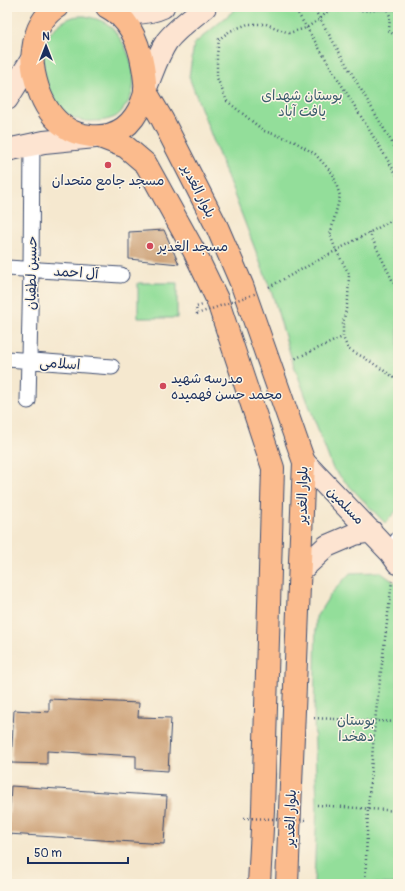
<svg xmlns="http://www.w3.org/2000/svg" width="405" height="891" font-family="Pangolin,'Playpen Sans Arabic',sans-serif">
  <rect width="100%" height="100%" fill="#fcf5e5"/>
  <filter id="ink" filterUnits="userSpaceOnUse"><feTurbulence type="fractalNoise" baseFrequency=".025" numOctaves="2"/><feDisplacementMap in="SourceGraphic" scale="8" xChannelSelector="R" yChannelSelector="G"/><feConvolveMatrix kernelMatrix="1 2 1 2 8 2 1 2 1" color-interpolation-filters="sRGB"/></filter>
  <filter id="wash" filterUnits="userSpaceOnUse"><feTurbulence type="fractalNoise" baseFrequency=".012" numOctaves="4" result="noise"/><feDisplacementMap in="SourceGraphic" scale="16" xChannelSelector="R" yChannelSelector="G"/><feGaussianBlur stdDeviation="0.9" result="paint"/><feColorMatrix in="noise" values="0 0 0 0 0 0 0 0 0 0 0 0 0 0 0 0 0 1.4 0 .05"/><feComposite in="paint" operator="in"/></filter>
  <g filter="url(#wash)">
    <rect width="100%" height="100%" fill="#f5e8cf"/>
    <!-- green -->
    <path fill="#93de9a" stroke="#57867c" d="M238 7H398V509L385 523 333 469 292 360 273 296 189 77 194 44Z
      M85 16C93 18 103 20 110 26 115 31 119 37 123 43 134 63 140 89 124 108 121 112 119 115 115 117 108 120 102 121 95 121 85 122 77 120 68 115 59 109 53 98 49 88 47 84 45 79 44 74 43 70 43 66 43 62 43 58 43 53 43 50 46 34 58 22 73 17 76 16 81 16 85 16Z
      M138 283H177V318H138Z
      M380 572 398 585V884H318L314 883 317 805 314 718 316 617 331 594 350 573Z"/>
    <g id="blocks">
      <!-- building -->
      <path fill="#ca9d72" d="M164 230 179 264 129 259V232Z
        M49 699 139 703 138 717 171 718 168 771 136 769V756L47 751V764L11 763 14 710 49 712Z
        M11 786 167 796 164 844 8 834Z"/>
    </g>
  </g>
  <g filter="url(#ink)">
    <use href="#blocks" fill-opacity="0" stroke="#3c4b6f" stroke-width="1"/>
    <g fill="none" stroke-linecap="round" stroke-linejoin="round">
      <!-- street casing -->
      <g stroke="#3c4b6f" stroke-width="17">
        <path id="street" d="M7 268 121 275
          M7 359 112 367
          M28 401 31 269 32 144
          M391 553 398 539"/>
      </g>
      <!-- secondary casing -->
      <g stroke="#3c4b6f" stroke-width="24">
        <path id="secondary" d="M114 11C131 14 148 14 163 7
          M145 90C152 74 157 56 167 41 177 28 192 18 205 7
          M7 99 32 59
          M7 150 44 142 95 137
          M304 462 391 553 398 563
          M300 571 327 546 355 534 371 531"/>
      </g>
      <!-- primary casing -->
      <g stroke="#3c4b6f" stroke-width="24">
        <path id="primary" d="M57 7C42 16 35 33 33 50 31 63 34 75 38 88 43 103 52 118 65 127 73 133 82 135 91 136 116 138 133 126 142 102 143 99 145 95 145 91 146 85 144 73 143 67 139 43 129 18 107 7
          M145 90 162 119 217 227 242 285 304 462 287 884
          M100 137 126 147 146 164 194 251 217 299 273 468 263 810 259 884"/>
      </g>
      <!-- path -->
      <path stroke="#3c4b6f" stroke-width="2.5" stroke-dasharray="1 3" stroke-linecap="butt" d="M294 7 398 177
        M313 7 398 153
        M386 7 371 11 348 9 328 11 320 19 306 28 289 33 266 24H248L230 31 219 39 217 55V78L227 101 264 131 292 140 315 154 333 174 340 196 330 235 336 250 349 274 348 300 343 323V337L348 349 365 358 398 380
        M386 7 390 16 389 31 398 38
        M369 232 398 292
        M269 287 398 217
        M197 314 196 307 203 305
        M292 360 343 337
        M314 718 398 722
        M317 805 398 811
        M365 884 368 809 375 721 392 581"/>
      <!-- street -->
      <use href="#street" stroke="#fff" stroke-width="15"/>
      <!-- secondary -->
      <use href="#secondary" stroke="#fde4d1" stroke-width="22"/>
      <!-- primary -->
      <use href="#primary" stroke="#fbbb8d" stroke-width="22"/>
      <!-- path-bridge -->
      <path stroke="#3c4b6f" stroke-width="2.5" stroke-dasharray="1 3" stroke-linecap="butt" d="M197 314 257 293
        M244 818 305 820"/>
    </g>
  </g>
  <!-- markers -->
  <g fill="#d1495b" stroke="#fcf5e5" stroke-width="1.5">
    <circle cx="108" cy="165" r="4"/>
    <circle cx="150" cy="246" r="4"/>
    <circle cx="163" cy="386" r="4"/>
  </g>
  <g text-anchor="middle" stroke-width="3" stroke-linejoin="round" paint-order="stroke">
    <!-- park labels -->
    <g font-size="14" fill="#395b6d" stroke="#fcf5e5">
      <text x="302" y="100">بوستان شهدای<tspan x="302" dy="16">یافت آباد</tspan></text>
      <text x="356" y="725">بوستان<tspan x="356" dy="16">دهخدا</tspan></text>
    </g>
    <!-- poi labels -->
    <g font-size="14" fill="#1b2f5e" stroke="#fcf5e5" text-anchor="start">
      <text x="108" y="185" text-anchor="middle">مسجد جامع متحدان</text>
      <text x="158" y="251">مسجد الغدیر</text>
      <text x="171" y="383">مدرسه شهید<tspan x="171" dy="16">محمد حسن فهمیده</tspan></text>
    </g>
    <!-- street labels -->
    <g font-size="14" fill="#1b2f5e" stroke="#fcf5e5">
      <text transform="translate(199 191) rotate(63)" y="5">بلوار الغدیر</text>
      <text transform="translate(76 272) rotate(4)" y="5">آل احمد</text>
      <text transform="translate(31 273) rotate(-89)" y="5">حسین لطفیان</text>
      <text transform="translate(60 363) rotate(4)" y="5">اسلامی</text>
      <text transform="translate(302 495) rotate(-89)" y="5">بلوار الغدیر</text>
      <text transform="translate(346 505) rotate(46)" y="5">مسلمین</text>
      <text transform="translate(290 818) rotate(-88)" y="5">بلوار الغدیر</text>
    </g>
  </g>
  <!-- margin -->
  <rect width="405" height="891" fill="none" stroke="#fcf5e5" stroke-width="24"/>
  <!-- north arrow -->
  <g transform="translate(46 46)" stroke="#fcf5e5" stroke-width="3" paint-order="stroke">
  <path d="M0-3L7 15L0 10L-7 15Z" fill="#1b2f5e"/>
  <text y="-6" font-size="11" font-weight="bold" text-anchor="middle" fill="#1b2f5e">N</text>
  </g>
  <!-- scale -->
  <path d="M28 857v6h100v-6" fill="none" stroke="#1b2f5e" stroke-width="2"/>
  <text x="34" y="857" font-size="12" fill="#1b2f5e" stroke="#fcf5e5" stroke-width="3" paint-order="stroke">50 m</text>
</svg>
